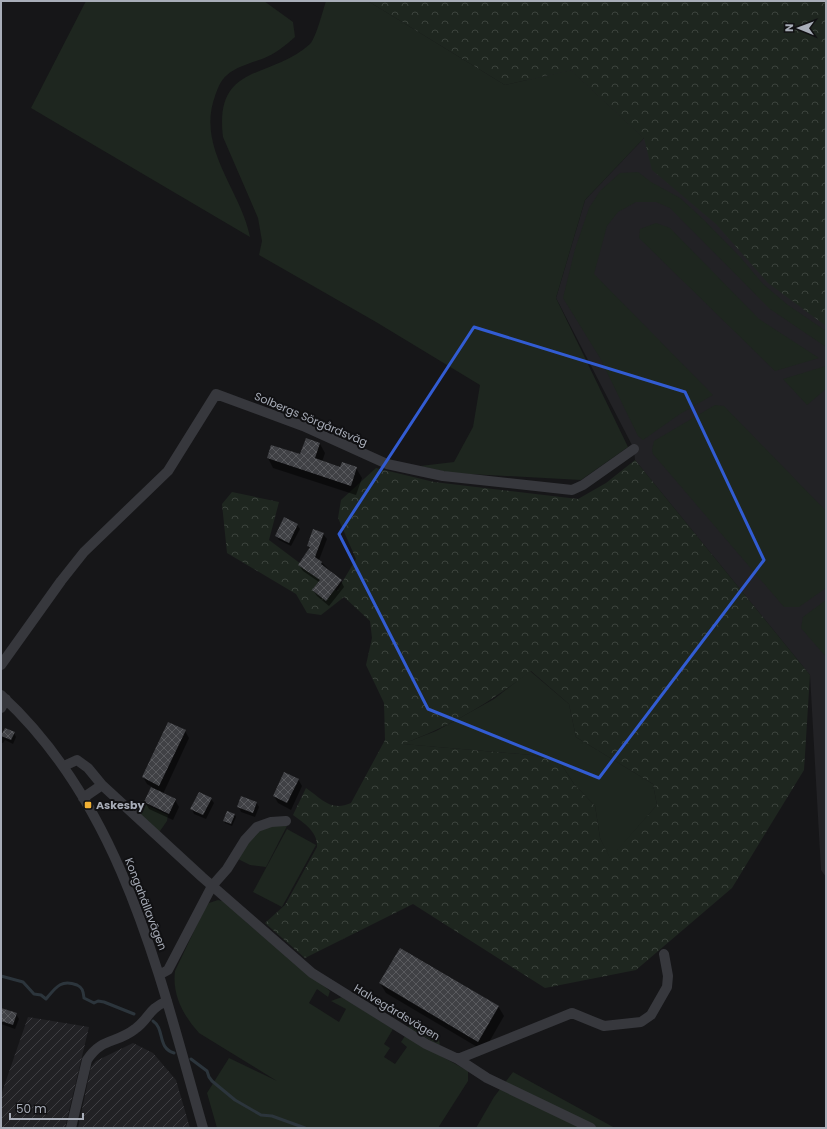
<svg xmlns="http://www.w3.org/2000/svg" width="827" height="1129" font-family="Poppins,sans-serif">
  <defs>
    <pattern id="industrial-furrows" width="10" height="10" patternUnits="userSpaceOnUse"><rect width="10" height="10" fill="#222225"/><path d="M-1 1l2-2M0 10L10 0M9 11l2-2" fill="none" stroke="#3f3f43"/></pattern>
    <pattern id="forest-crowns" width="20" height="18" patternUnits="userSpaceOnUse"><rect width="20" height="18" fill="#1e261f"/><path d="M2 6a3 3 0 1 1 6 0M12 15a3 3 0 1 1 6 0" fill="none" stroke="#3c433d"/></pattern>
    <pattern id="building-cross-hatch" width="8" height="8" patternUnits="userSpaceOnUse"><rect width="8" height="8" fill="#404145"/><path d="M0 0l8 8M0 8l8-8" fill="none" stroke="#595a5e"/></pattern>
  </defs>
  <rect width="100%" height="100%" fill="#161618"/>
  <!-- built -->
  <path fill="#222225" d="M368 1H826V877L821 870 810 675 635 460 634 449 556 298 585 200 644 138Z"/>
  <!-- industrial -->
  <path fill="url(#industrial-furrows)" d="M28 1017 89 1027 65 1128H1V1095Z
    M133 1043 153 1053 176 1080 190 1128H78L91 1067 96 1061Z"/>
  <!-- grass -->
  <path fill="#1e261f" d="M86 1H264L293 22 295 37C285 46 275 54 262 59 251 63 236 67 227 75 220 81 218 88 215 96 196 148 241 190 250 237L31 108Z
    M326 1H368L505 85 571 70 644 138 585 200 556 298 628 447 581 480 451 473 420 466 454 462 473 427 480 385 376 322 259 255 262 241 258 218 223 137C214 62 271 80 310 44 316 38 323 10 326 1Z
    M638 172 651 182 680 198 703 219 741 258 763 284 788 305 826 331V347L770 309 670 208 656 202H636L618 212 607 226 594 274 596 276 713 395 680 414 643 440 638 436 600 358 563 298 575 249 589 208 600 191 620 173Z
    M656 223 670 228 759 319 819 358 775 371 639 238 640 229Z
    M826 366V389L807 405 783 379Z
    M715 405 724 406 826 511V588L799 607H784L653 454 652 450 654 441Z
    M826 600V657L801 628 803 617Z
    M530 671 569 704 576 737 653 784 657 805 610 859 600 838 595 806 574 784 559 761 531 755 402 744 436 731 494 699Z
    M143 803 168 815 167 821 160 831H157L136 813 137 807Z
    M271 825 287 826 266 867 250 865 238 859 252 835Z
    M287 829 316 845 282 907 253 892Z
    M218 900 226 902 246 922 330 991 328 997 317 989 309 1003 339 1022 346 1009 331 1001 342 997 393 1029 384 1044 390 1048 384 1057 395 1064 407 1047 401 1042 405 1036 468 1071V1081L438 1128H217L207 1093 229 1058 277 1081 199 1033C183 1015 172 995 175 971L205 908 209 903Z
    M410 1024 439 1039 440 1046 408 1027Z
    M513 1072 615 1128H476L494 1097Z"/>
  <!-- forest -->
  <path fill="url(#forest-crowns)" fill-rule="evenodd" d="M368 1H826V326L768 283 716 224 652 170 644 138 571 70 505 85Z
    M635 460 810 675 804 770 732 888 636 970 545 988 413 904 305 958 265 923 285 905 317 847C318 832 304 823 293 815L306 788C322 799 331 812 351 803L385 740 384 703 366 665 372 638 370 621 344 597 321 615 307 613 296 594 227 553 222 504 232 492 279 502 269 540 337 591 356 559 338 518 341 500 376 468 434 482 578 499 606 483ZM531 671 569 704 576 737 653 784 657 805 610 858 600 838 595 806 574 784 559 761 531 755 403 744C455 724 487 704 531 671Z"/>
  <!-- shadow -->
  <path fill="#0007" d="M320 444 325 453 322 462 341 468H356L362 478 356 495 273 468 268 458 301 456Z
    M297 525 300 529 291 546 279 540 276 535Z
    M323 534 327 539 319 560 341 581 344 587 329 606 317 596 313 590 319 582 303 571 299 565 310 550 308 546Z
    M169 723 185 731 189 738 163 794 175 800 179 807 173 820 149 809 145 802 152 787 147 784 143 777Z
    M1 733H14L16 737 13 744 5 740 3 743H1Z
    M298 779 302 786 291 810 278 803 274 796Z
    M211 799 214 803 206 819 194 814 192 809Z
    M256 802 259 807 255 817 241 812 239 807Z
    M235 815 236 817 232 826 225 823 224 821Z
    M380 983 498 1006 504 1016 484 1051 386 993Z
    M1 1009 16 1014 19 1019 15 1029 1 1024Z"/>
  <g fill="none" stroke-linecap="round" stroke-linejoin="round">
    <!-- stream -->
    <path stroke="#2c353c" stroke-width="3" d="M1 976 23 982 34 994 41 995 46 999C56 987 61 979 77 985 83 988 83 991 84 998L94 1003 98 1001 104 1002 134 1014
      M153 1021C165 1029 157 1048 174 1053
      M191 1059 207 1071 209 1077 212 1081 235 1100 261 1115 272 1116 305 1128"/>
  </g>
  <!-- building -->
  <path fill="url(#building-cross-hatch)" d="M306 438 320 443 315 458 340 467 342 462 357 467 351 486 267 458 271 445 300 454Z
    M284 517 298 524 289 543 275 536Z
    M313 529 324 533 315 557 322 562 321 564 342 580 326 601 312 590 320 580 298 565 310 547 307 546Z
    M168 722 186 730 159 786 142 777Z
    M5 728 15 732 11 740 1 736Z
    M284 772 299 779 287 803 273 796Z
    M151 787 176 799 169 814 144 802Z
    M199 792 212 798 203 815 190 809Z
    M241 796 257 802 253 813 237 807Z
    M227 811 235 814 231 824 223 821Z
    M400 948 499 1006 478 1042 379 983Z
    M1 1008 17 1013 13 1025 1 1021Z"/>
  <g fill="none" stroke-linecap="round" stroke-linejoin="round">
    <!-- minor -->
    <path stroke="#37383d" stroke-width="10" d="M1 665 61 581 84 552 168 471 216 394 303 426 387 464 443 476 572 490 583 485 634 449
      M1 695C123 807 159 975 203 1128
      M1 708 6 699
      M64 766 77 760 88 768 102 785 83 798
      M102 785 202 877 312 973 426 1044 458 1059 487 1078 591 1128
      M159 975 168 970 212 886 227 869 245 840 257 827 271 822 286 821
      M458 1059 572 1013 604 1026 641 1022 651 1015 667 987 668 976 664 954
      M71 1128 87 1060C102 1037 116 1044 135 1029 149 1019 148 1009 167 1001"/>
  </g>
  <!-- marked area -->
  <path fill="none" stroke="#325cd3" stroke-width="3" stroke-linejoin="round" d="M474 327 685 392 764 560 599 778 428 709 339 534Z"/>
  <!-- markers -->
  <rect fill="#f2b134" stroke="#111113" stroke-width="1.5" x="84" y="801" width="8" height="8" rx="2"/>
  <g text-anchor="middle" stroke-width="4" stroke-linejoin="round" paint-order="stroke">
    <!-- street labels -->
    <g font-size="11" fill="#a8adb8" stroke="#111113">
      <text transform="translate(311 419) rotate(23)" y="4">Solbergs Sörgårdsväg</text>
      <text transform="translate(146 904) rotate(69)" y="4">Kongahällavägen</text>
      <text transform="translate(397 1012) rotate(31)" y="4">Halvegårdsvägen</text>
    </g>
    <!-- poi labels -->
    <g font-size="11" font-weight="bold" fill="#a8adb8" stroke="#111113" text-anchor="start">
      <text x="96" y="809">Askesby</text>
    </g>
  </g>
  <!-- border -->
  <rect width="827" height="1129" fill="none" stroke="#a8adb8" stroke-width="4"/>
  <!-- north arrow -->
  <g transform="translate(799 28) rotate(271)" stroke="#111113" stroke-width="3" paint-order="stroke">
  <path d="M0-3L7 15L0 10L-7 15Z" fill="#a8adb8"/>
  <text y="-6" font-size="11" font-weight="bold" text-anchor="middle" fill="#a8adb8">N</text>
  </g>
  <!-- scale -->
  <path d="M10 1113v6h73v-6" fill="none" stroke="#a8adb8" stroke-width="2"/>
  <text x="16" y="1113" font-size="12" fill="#a8adb8" stroke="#111113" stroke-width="3" paint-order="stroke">50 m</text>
</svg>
